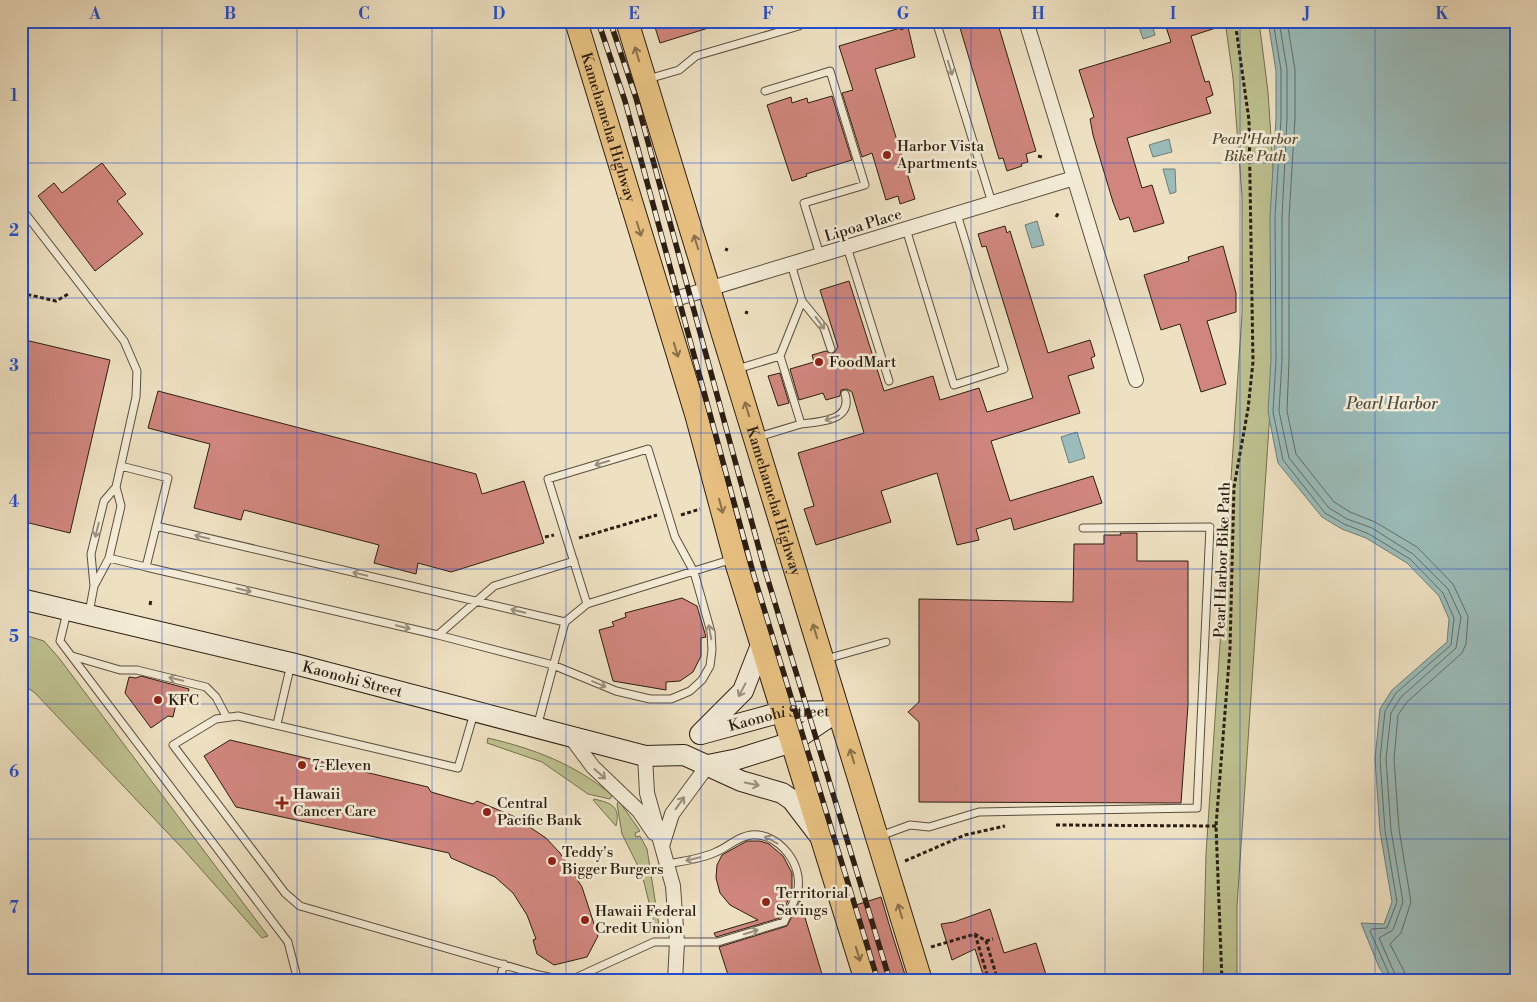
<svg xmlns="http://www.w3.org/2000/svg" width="1537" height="1002" font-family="'Libre Bodoni',serif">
  <rect width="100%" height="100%" fill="#eee1c2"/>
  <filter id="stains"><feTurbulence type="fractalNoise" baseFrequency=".004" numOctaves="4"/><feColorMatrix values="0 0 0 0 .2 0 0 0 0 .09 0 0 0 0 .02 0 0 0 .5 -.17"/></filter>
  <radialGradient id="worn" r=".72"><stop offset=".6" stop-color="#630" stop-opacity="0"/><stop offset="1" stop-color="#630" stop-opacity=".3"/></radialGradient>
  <!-- green -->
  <path fill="#bec190" stroke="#757051" d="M1225 21H1259L1268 92 1276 211 1273 367 1237 906V981H1203L1206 854 1242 314V196L1233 78Z
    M21 634 44 641 59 658 268 936 262 938 184 850 35 693 21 683Z
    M488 738C535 749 574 764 612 795L610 799 588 794 542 762 487 743Z
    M594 799C611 803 621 806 616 826L593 800Z
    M619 801 640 831 635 833 636 837 640 836 647 849 659 925 655 927 642 874 622 834 617 804Z"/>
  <!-- water -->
  <path fill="#9bbcba" stroke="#6f7d77" d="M1137 21H1151L1155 35 1143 39Z
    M1268 21H1516V981H1388L1379 967 1361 923 1384 924 1392 902 1380 831 1375 759 1380 709 1392 690 1447 642 1449 619 1439 596 1407 563 1366 538 1342 529 1322 517 1278 463 1268 412 1271 360 1270 217 1276 119V71Z
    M1169 139 1172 152 1153 157 1149 145Z
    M1163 169H1175L1176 192 1170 194Z
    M1037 221 1044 245 1032 248 1025 225Z
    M1077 432 1085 458 1069 463 1061 437Z"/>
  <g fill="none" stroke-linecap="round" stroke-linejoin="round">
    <!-- shore -->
    <path stroke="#646d66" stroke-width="1" d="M1273 21 1281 70V119L1275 217 1276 360 1273 412 1283 460 1325 513 1344 524 1369 534 1410 559 1443 593 1454 618 1451 645 1396 693 1385 711 1380 759 1385 830 1397 902 1387 928 1372 929 1370 931 1392 981
      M1279 21 1287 69V119L1282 217V360L1279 411 1289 458 1329 508 1347 519 1372 528 1413 554 1448 589 1461 617 1456 648 1401 697 1391 713 1386 759 1391 830 1403 902 1393 930 1379 938 1398 981
      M1287 21 1295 70V119L1289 218V361L1287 411 1296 454 1334 502 1350 512 1375 522 1417 547 1453 584 1468 616 1466 644 1462 653 1407 702 1398 715 1394 759 1399 829 1411 902 1401 933 1390 944 1404 971 1406 981"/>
  </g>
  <!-- building -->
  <path fill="#d0867d" stroke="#2c1e12" d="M653 21H717L718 25 660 43Z
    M958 21H997L1036 151 1026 154 1028 162 1021 164 1022 166 1007 171 1003 158 999 159Z
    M1164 21H1225V25L1191 36 1205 82 1209 81 1213 95 1206 98 1211 113 1127 138 1142 188 1152 185 1164 223 1134 232 1129 217 1120 220 1113 202 1093 135 1090 119 1094 117 1079 70 1171 42Z
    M908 27 915 57 875 69 915 199 900 204 898 196 886 200 872 153 862 157 842 93 853 90 839 46 900 28 901 30Z
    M832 96 852 160 806 174 807 176 792 181 767 105 791 97 792 103 807 98 808 103Z
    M102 163 126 194 117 201 143 234 95 271 38 196 54 183 62 193Z
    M1005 226 1007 233 1010 231 1048 353 1090 340 1095 356 1091 358 1094 368 1068 376 1080 413 991 441 1010 501 1093 476 1102 503 1014 530 1011 518 976 529 979 540 957 545 937 473 881 491 891 522 816 545 804 509 814 506 798 453 864 433 852 392 847 389 841 390 840 396 826 400 823 393 799 400 790 369 814 362 812 355 826 351 833 354 838 347 820 290 849 281 884 391 933 376 940 400 979 388 987 412 1033 398 986 246 982 247 978 234Z
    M1223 246 1236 293V312L1207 321 1226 384 1201 392 1180 324 1161 330 1144 275 1189 261 1188 257Z
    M21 339 110 360 70 533 21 521Z
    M780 373 789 403 778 406 768 376Z
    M158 391 476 474 482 494 524 481 544 543 451 572 418 563 416 574 374 563 379 545 244 510 241 520 194 508 210 444 148 428Z
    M1120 533H1137V561H1188V705L1181 803 919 802V722L908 712 919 702V599L1073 602 1074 544H1104V535H1121Z
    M682 598 697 606 706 637 701 638V656L693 672 680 681 666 682V690L613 681 599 630 614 626 612 622 626 617 625 613Z
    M141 676 189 689 185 707 176 704 173 717 168 716 151 728 125 693 129 677 136 678Z
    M230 740 428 787 431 792 473 804 477 801 513 816 546 838 560 853 582 887 598 936 587 957 554 965 537 954 533 940 536 939 527 915 513 893 495 877 451 858 449 853 236 807 204 756Z
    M747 841H760L769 844 783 856 792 873V892L780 918 716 937 714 933 758 920 730 905 720 893 716 878 717 865 722 855Z
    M881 897 892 934 907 981H879L856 905Z
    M800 901 824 981H730L719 947 787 926Z
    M990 909 1004 953 1036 943 1048 981H985L975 949 952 960 941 924 954 922Z"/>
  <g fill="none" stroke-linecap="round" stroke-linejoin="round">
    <!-- lane casing -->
    <g stroke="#5c4f3e" stroke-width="9">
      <path id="lane" d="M936 21 992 203
        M648 79 679 70 696 56 799 26
        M765 91 830 71 865 185 804 203 820 255
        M21 208 124 341 137 371 136 397 116 487 104 501 91 554 94 586
        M906 229 954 385 1004 369 957 214
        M847 247 889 381
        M802 301 824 328 831 349
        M780 356 802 301 791 264
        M737 369 780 356 801 424 758 437
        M801 424C819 422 853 421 845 394
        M156 526 565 622
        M109 558 146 567 168 478 121 466
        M146 567 438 635 553 665 616 691 650 699H671L690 691 702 680 710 666 712 650 711 632 694 572 675 537 648 449 548 479 587 604
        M67 612 60 641 288 942 298 981
        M89 613 94 586 109 558 121 506 116 487
        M438 635 494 586 574 561
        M72 656 120 670H137L206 687 216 697 226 716
        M826 659 886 642
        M474 713 458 768 238 716 216 719 173 745 285 893 300 906 539 975 563 980 573 979 654 942H718L784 922C788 913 794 903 797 893 805 866 779 832 751 835 736 837 729 847 716 852 701 859 684 861 667 864
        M277 724 291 664
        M537 727 565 622 587 604 733 559
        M880 836 910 825 929 827 979 812 1197 808 1210 527 1083 528
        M499 981 504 964"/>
    </g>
    <!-- street casing -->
    <g stroke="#5c4f3e" stroke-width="16">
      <path id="street" d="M1026 21 1136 380
        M662 303 1074 178
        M570 736 593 767 639 811 654 833
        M645 756 647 793 673 886 677 942 675 981
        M662 846 672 814 708 765"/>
    </g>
    <!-- secondary casing -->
    <g stroke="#2c1e12" stroke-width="22">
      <g id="secondary">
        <path id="s1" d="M21 599 291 663 645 756 684 755 741 781 782 793 792 800 818 834"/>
        <path d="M700 734 743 691 761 645"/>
        <path id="s2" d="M701 734 782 712 838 711"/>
        <path d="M708 765 738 759 792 742 838 711"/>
      </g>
    </g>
    <!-- primary casing -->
    <g stroke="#2c1e12" stroke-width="24">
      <g id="primary">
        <path id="s3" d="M576 21 696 414 735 559 866 981"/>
        <path id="s4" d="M627 21 921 981"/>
      </g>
    </g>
    <!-- path -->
    <path stroke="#2c1e12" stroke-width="3" stroke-dasharray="4 2.5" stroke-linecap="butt" d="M1038 156 1042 157
      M1056 217 1059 212
      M726 251 727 248
      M21 293 56 301 70 293
      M745 312 748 313
      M681 515 700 509
      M545 537 554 535
      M579 538 657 515
      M150 605 151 600
      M1056 825 1216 826
      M905 861 965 835 1005 826
      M975 934 989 981
      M986 941 993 939
      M931 947 975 934 986 941 998 981
      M819 981 840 974
      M1222 981 1216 826 1230 649 1234 487 1248 409 1253 362 1249 120 1235 21"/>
    <!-- lane -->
    <use href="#lane" stroke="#f4ecd7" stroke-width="7"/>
    <!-- street -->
    <use href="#street" stroke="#f4ecd7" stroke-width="14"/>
    <!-- secondary -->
    <use href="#secondary" stroke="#f4ecd7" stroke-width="20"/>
    <!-- primary -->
    <use href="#primary" stroke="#e7c081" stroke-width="22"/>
    <!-- rail casing -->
    <g stroke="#2c1e12" stroke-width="5.5">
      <path id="rail" d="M598 21 625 101 754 576 878 981
        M610 21 636 98 764 567 890 981"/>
    </g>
    <!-- rail -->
    <use href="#rail" stroke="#f4ecd7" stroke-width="4" stroke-dasharray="11" stroke-linecap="butt"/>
  </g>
  <!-- one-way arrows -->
  <defs><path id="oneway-shaft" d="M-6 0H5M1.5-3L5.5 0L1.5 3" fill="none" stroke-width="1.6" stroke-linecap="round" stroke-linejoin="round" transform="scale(1.25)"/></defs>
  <g stroke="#8a6f4a">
    <use href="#oneway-shaft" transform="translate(637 54) rotate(-107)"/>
    <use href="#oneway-shaft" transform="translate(639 229) rotate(73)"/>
    <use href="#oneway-shaft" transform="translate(696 242) rotate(-107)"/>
    <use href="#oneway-shaft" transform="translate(676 350) rotate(73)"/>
    <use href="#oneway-shaft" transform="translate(747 409) rotate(-107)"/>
    <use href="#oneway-shaft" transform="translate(721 506) rotate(75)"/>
    <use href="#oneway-shaft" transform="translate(815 631) rotate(-107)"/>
    <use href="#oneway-shaft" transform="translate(852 756) rotate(-107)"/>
    <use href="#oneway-shaft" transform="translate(900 911) rotate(-107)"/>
    <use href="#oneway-shaft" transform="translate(858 954) rotate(73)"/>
  </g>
  <g stroke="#9a8f7e">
    <use href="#oneway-shaft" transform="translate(950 68) rotate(73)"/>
    <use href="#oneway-shaft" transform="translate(820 323) rotate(54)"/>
    <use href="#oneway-shaft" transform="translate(832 418) rotate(160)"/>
    <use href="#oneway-shaft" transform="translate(602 463) rotate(163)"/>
    <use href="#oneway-shaft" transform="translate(97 530) rotate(104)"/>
    <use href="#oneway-shaft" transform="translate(202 537) rotate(-167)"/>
    <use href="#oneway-shaft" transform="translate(360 574) rotate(-167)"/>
    <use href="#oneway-shaft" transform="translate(244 590) rotate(13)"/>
    <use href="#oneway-shaft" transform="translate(518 611) rotate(-167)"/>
    <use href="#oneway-shaft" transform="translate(403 627) rotate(13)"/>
    <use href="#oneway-shaft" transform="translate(710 632) rotate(-100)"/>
    <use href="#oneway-shaft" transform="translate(176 679) rotate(-167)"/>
    <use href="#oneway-shaft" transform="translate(599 684) rotate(22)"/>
    <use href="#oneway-shaft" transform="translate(742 690) rotate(118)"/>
    <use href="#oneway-shaft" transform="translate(600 774) rotate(41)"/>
    <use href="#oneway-shaft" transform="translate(752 784) rotate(12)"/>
    <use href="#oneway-shaft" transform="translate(680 803) rotate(-55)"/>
    <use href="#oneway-shaft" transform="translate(771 840) rotate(-152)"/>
    <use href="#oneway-shaft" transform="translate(693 859) rotate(167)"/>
    <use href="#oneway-shaft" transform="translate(751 932) rotate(-17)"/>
  </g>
  <!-- grid -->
  <path fill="none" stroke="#1d4ed8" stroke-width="1" stroke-opacity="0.55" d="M162 21V981M297 21V981M432 21V981M566 21V981M701 21V981M836 21V981M971 21V981M1105 21V981M1240 21V981M1375 21V981M21 163H1516M21 298H1516M21 433H1516M21 569H1516M21 704H1516M21 839H1516"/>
  <!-- markers -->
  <g fill="#8f2418" stroke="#f4ecd7" stroke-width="2">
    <circle cx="887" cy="155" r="5"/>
    <circle cx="819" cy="362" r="5"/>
    <circle cx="158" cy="700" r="5"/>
    <circle cx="302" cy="765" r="5"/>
    <path d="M279.5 795.5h5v5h5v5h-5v5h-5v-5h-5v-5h5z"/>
    <circle cx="487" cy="812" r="5"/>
    <circle cx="552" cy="861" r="5"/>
    <circle cx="766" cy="902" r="5"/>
    <circle cx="585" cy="920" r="5"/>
  </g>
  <g text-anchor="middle" stroke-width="5" stroke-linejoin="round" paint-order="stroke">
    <!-- street labels -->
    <g font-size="15" fill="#2c1e12" stroke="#f4ecd7">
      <text dy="5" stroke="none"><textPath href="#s3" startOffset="111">Kamehameha Highway</textPath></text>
      <text transform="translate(863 225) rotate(-17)" y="5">Lipoa Place</text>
      <text dy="5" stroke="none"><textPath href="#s4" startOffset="502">Kamehameha Highway</textPath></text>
      <text transform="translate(1222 560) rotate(-88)" y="5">Pearl Harbor Bike Path</text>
      <text dy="5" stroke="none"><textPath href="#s1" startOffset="341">Kaonohi Street</textPath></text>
      <text dy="5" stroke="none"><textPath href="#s2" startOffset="80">Kaonohi Street</textPath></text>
    </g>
    <!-- park labels -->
    <g font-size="15" font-style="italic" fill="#584f38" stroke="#f4ecd7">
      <text x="1255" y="144">Pearl Harbor<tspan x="1255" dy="17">Bike Path</tspan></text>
    </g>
    <!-- poi labels -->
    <g font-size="15" fill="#2c1e12" stroke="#f4ecd7" text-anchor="start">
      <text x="897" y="151">Harbor Vista<tspan x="897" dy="17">Apartments</tspan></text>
      <text x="829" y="367">FoodMart</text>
      <text x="168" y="705">KFC</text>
      <text x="312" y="770">7-Eleven</text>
      <text x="293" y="799">Hawaii<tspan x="293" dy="17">Cancer Care</tspan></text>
      <text x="497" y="808">Central<tspan x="497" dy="17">Pacific Bank</tspan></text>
      <text x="562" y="857">Teddy's<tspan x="562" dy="17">Bigger Burgers</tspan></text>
      <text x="776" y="898">Territorial<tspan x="776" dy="17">Savings</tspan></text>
      <text x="595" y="916">Hawaii Federal<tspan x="595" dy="17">Credit Union</tspan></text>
    </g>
    <!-- water labels -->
    <g font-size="16" font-style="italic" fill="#4d4d44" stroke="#f4ecd7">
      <text x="1392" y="409">Pearl Harbor</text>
    </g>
  </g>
  <!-- margin -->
  <rect width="1537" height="1002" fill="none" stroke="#eee1c2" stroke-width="55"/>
  <rect x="28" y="28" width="1482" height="946" fill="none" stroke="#1d4ed8" stroke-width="2"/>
  <g font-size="16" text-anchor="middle" font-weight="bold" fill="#1d4ed8">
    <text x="95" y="19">A</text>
    <text x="230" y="19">B</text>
    <text x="364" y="19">C</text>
    <text x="499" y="19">D</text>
    <text x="634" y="19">E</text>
    <text x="768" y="19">F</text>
    <text x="903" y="19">G</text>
    <text x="1038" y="19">H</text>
    <text x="1173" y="19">I</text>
    <text x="1307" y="19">J</text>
    <text x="1442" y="19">K</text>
    <text x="14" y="101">1</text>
    <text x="14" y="236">2</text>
    <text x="14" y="371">3</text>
    <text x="14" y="507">4</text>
    <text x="14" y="642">5</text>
    <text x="14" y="777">6</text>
    <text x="14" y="913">7</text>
  </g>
  <rect width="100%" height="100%" filter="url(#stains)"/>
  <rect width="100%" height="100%" fill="url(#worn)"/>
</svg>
